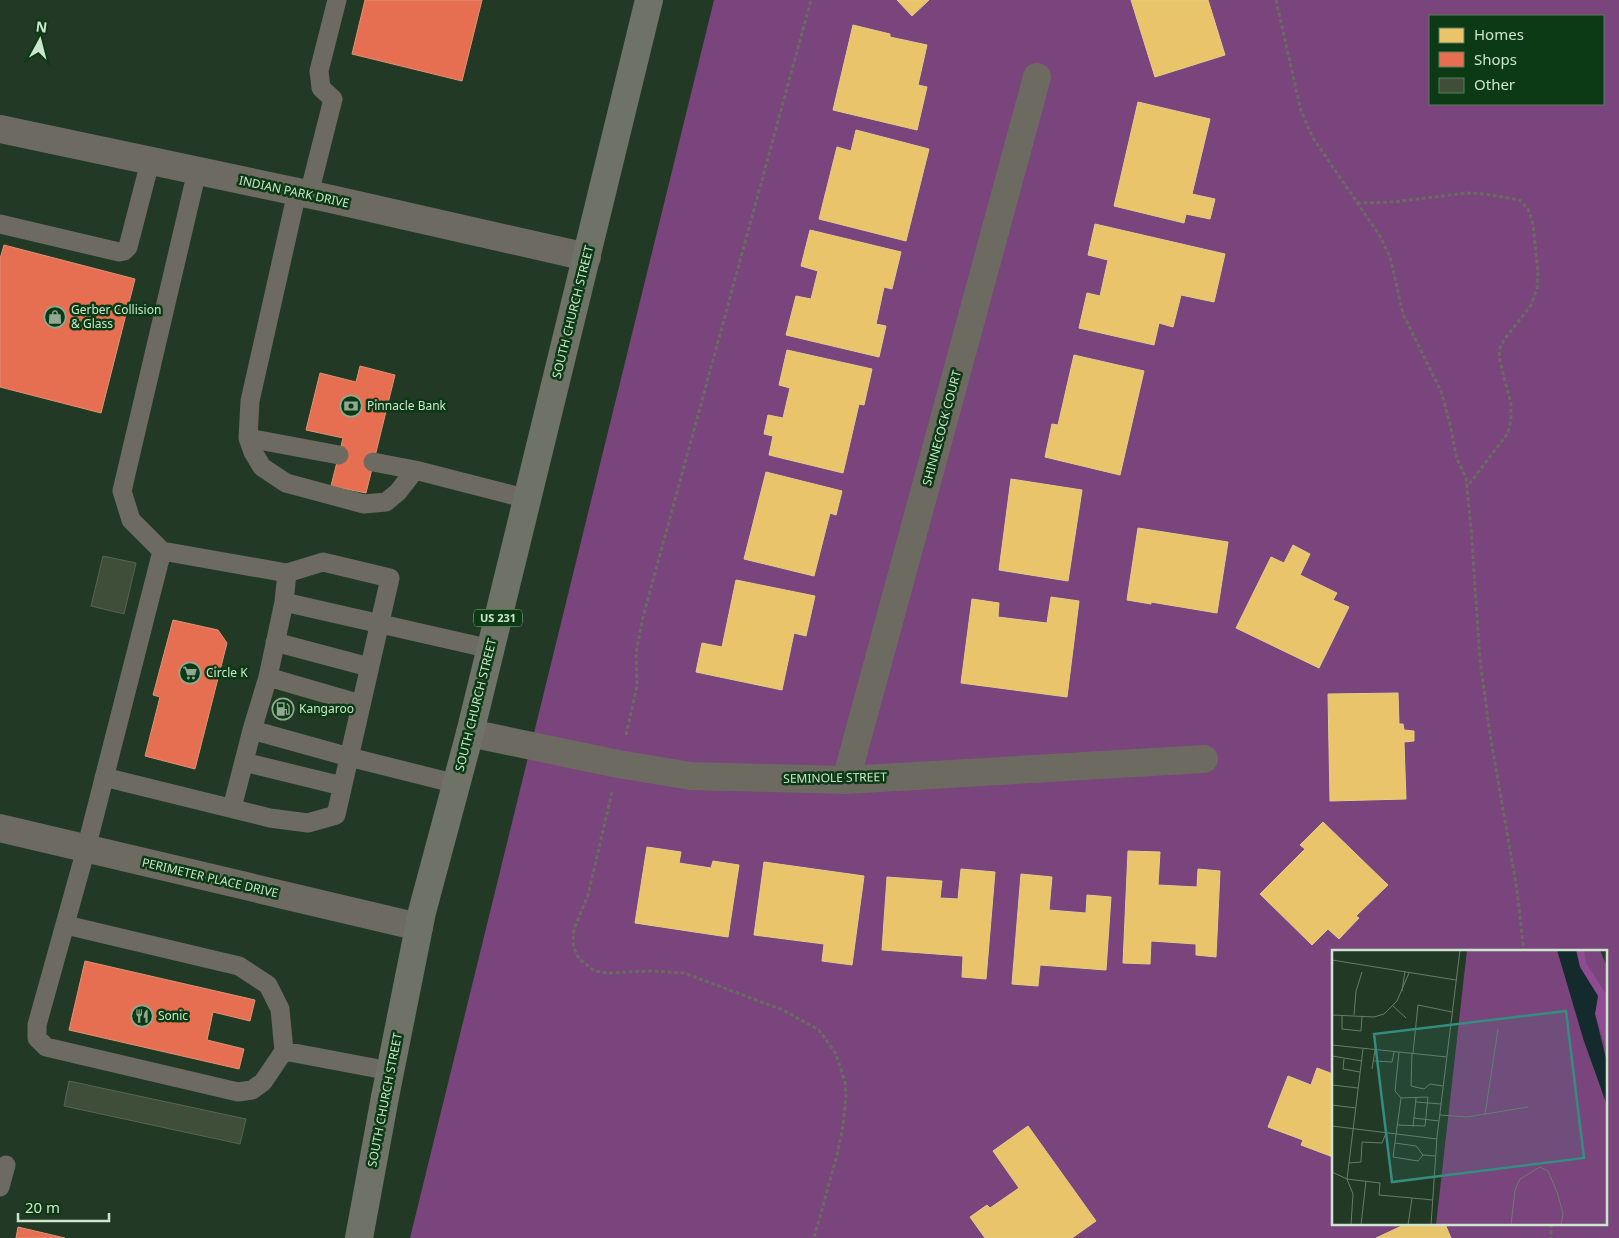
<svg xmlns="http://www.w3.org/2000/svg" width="1619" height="1238" font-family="'Noto Sans',sans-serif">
  <rect width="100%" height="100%" fill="#223a25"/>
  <!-- green -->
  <path fill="#7a447c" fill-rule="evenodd" d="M714 0H1619V1238H410ZM1430 16H1603V104H1430ZM1333 952H1605V1224H1333Z"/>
  <!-- homes -->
  <path fill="#e9c46a" stroke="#e1ce88" d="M897 0H929L912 16Z
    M1131 0H1208L1225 55 1155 77Z
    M853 25 890 34V37L927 45 918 85 927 87 917 130 833 110Z
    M1138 102 1210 119 1192 194 1215 199 1210 219 1186 214 1184 223 1114 206Z
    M856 130 929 149 906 241 819 219 837 147 851 151Z
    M1095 224 1225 254 1214 302 1181 295 1173 327 1159 323 1154 345 1079 328 1087 293 1100 296 1108 260 1088 255Z
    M810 230 901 252 892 289 884 287 876 324 886 326 879 357 786 335 796 296 811 299 818 271 801 266Z
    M787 350 872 369 864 405 859 404 843 473 769 455 773 436 764 434 768 415 783 418 790 388 779 385Z
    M1074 355 1144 371 1120 475 1045 457 1052 424 1058 425Z
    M766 472 842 491 836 515 830 513 814 576 744 559Z
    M1011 479 1082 490 1068 581 999 570Z
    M1138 528 1228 542 1217 613 1151 602V604L1127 600Z
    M1293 545 1310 554 1300 575 1337 593 1333 600 1349 607 1319 668 1236 628 1271 557 1284 563Z
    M736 580 815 596 806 636 794 633 782 690 696 672 702 643 722 647Z
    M1051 597 1079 601 1067 697 961 683 972 599 999 603 998 617 1047 623Z
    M1398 693 1399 724H1403L1404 730 1414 731V741L1404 742 1406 799 1330 801 1328 694Z
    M1323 822 1388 885 1356 916 1359 918 1339 939 1328 929 1312 945 1260 894 1305 849 1300 845Z
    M647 847 681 852 679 863 711 868 713 861 739 865 728 937 635 923Z
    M1128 851 1160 852 1158 885 1197 887 1198 869 1220 871 1216 957 1196 955V944L1151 941 1150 964 1123 963Z
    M764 862 864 876 852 965 822 961 824 944 754 935Z
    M961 869 995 872 986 979 962 977 963 956 882 950 887 877 942 881 940 898 958 899Z
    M1021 874 1052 877 1049 910 1086 913 1087 895 1111 897 1106 970 1040 965 1038 986 1012 984Z
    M1317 1068 1333 1074V1157L1301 1145 1303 1140 1268 1127 1288 1076 1311 1085Z
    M1028 1126 1096 1221 1072 1238H985L970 1217 987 1205 990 1208 1019 1188 993 1151Z
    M1406 1224H1445L1451 1238H1376Z"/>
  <!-- shops -->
  <path fill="#e76f51" stroke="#df9276" d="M365 0H482L462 81 352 54Z
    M4 245 135 279 101 413 0 387V259Z
    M360 366 395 375 366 493 331 486 343 438 306 430 320 373 356 382Z
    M173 620 218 630 227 643 195 769 145 756 160 697 153 695Z
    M85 961 255 1000 250 1021 213 1012 207 1040 244 1049 239 1069 69 1030Z
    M18 1227 65 1238H16Z"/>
  <!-- building -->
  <path fill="#3e4e38" stroke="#566552" d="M103 556 136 563 124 614 91 606Z
    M69 1081 246 1119 240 1144 64 1106Z"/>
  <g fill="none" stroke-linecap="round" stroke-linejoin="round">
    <!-- path -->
    <path stroke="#696b61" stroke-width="3" stroke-dasharray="4 2.5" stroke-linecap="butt" d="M1276 0 1301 111 1313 138 1380 236 1390 257 1403 314 1441 391 1450 424 1457 459 1466 478 1471 528 1480 660 1490 734 1517 890 1524 952
      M1357 203 1393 202 1467 193 1485 194 1520 200 1528 209 1533 224 1538 272 1537 289 1531 305 1504 340 1499 350 1500 361 1511 404V420L1508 433 1467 487
      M626 735 637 686 636 653 643 617 811 0
      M612 792 588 895 574 929 573 940 574 948 579 959 595 971 607 973 652 971 684 973 783 1010 819 1030 836 1054 845 1082 846 1095 843 1126 837 1155 814 1238
      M1551 1224V1238"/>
    <!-- service -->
    <path stroke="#6d6a61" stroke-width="19" d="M197 171 122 491 131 520 162 551 86 849 37 1025V1038L46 1047 238 1092 252 1090 263 1082 284 1051 390 1071
      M297 192 250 401 248 438 253 452 262 467 286 483 364 504 386 502 398 492 415 470 528 499
      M309 194 333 99 321 88 319 71 337 0
      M0 224 119 252 124 251 128 247 150 162
      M248 438 339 455
      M373 462 415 470
      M284 602 491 649
      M275 642 369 667
      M268 677 361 704
      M252 730 349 757 457 784
      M244 762 342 786
      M104 777 270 818 308 823 336 815 390 578 323 562 287 573 162 551
      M232 808 252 730 268 677 284 602 287 573
      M66 925 239 966 268 985 280 1009 284 1051
      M0 1187 6 1165"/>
    <!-- minor -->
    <path stroke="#6d6a61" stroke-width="28" d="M0 129 331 199 587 257
      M470 733 618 764 691 776 846 780 1204 759
      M846 780 1037 77
      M0 828 419 927"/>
    <!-- trunk -->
    <path stroke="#6e7267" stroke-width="28" d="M359 1238 385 1097 422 912 470 733 649 0"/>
  </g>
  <!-- icons -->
  <defs>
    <g id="shop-ring" transform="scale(1.125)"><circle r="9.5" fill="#0b3a14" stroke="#91a993" stroke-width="1.5"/><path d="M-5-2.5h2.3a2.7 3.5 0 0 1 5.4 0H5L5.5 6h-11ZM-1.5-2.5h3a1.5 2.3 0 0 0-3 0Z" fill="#91a993"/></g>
    <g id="bank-ring" transform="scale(1.125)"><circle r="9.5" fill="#0b3a14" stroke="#91a993" stroke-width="1.5"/><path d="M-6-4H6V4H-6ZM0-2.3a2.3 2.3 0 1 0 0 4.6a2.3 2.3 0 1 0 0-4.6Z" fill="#91a993"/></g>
    <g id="supermarket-ring" transform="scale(1.125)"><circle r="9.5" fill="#0b3a14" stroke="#91a993" stroke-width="1.5"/><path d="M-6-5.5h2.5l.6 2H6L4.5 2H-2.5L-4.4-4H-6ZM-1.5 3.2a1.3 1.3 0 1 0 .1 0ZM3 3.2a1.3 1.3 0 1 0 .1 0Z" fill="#91a993"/></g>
    <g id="fuel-ring" transform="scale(1.125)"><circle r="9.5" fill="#0b3a14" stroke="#91a993" stroke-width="1.5"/><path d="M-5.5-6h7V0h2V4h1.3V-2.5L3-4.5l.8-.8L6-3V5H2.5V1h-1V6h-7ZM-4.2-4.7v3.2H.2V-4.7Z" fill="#91a993"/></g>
    <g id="restaurant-ring" transform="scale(1.125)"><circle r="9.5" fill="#0b3a14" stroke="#91a993" stroke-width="1.5"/><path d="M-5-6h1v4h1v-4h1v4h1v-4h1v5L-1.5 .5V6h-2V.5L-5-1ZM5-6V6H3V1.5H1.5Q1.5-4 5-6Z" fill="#91a993"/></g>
  </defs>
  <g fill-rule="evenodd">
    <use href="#shop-ring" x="55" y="317"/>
    <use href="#bank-ring" x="351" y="406"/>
    <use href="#supermarket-ring" x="190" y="673"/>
    <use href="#fuel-ring" x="283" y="709"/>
    <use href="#restaurant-ring" x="142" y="1016"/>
  </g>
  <g text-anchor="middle" stroke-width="5" stroke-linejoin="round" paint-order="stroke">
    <!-- shield labels -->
    <rect fill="#0b3a14" stroke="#93b296" stroke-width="1" x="474" y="609.5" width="48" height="17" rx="4"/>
    <g font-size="11" font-weight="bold" fill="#cde5ce">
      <text x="498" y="622">US 231</text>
    </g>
    <!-- street labels -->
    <g font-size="12" fill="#cde5ce" stroke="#0b3a14">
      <text transform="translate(294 192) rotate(12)" y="4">INDIAN PARK DRIVE</text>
      <text transform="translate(573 312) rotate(-76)" y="4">SOUTH CHURCH STREET</text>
      <text transform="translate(942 428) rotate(-75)" y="4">SHINNECOCK COURT</text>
      <text transform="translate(476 705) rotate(-76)" y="4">SOUTH CHURCH STREET</text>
      <text transform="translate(835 778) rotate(-1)" y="4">SEMINOLE STREET</text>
      <text transform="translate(210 878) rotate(13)" y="4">PERIMETER PLACE DRIVE</text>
      <text transform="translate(385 1100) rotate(-79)" y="4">SOUTH CHURCH STREET</text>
    </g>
    <!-- poi labels -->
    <g font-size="12" fill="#cde5ce" stroke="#0b3a14" text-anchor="start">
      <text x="71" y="314">Gerber Collision<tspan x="71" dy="14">&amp; Glass</tspan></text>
      <text x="367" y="410">Pinnacle Bank</text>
      <text x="206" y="677">Circle K</text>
      <text x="299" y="713">Kangaroo</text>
      <text x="158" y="1020">Sonic</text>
    </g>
  </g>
  <!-- overview -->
  <g transform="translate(1332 950)">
    <rect width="275" height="275" fill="#223a25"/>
    <path d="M135 0H268L275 17V113L263 64 251 88 275 155V275H104Z" fill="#7a447c"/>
    <path d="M244 0H252L254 13 274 44 275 101 263 64 266 46 248 17Z" fill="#904b92"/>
    <path d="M225 0H244L248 17 266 46 263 64 275 113V155L251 88Z" fill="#132b2c"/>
    <path fill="none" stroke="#667e69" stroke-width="1" d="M0 10 124 30M70 41 73 21M61 56 74 68M0 65 42 67 52 64 65 51 77 23M10 65V79L29 81 30 66M22 65 24 41 30 22M0 95 115 107M67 102 63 141 69 148 61 207 86 211 91 205 103 206M80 103 79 136 92 139 98 134 111 136M81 103 86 55 120 62M0 106 30 111M12 109 11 119 28 122M42 111 60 112 62 102M40 119 43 100M0 135 26 138M84 152 109 154M0 155 24 158M108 165 135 167 196 157M153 165 166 79M82 168 107 171M65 175 93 176 96 147 69 148M0 176 105 189M81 177 84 148M63 193 84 196 91 205M17 213 29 212 30 192 50 193 54 183M0 222 15 229 48 233 47 245 80 248 76 275M80 248 101 250M19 275 21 244 15 229 31 99M29 275 34 231M99 275 105 187 128 0M179 275 183 240 188 229 208 217 216 221 225 242 231 263 229 275"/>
    <path fill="#358c81" fill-opacity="0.15" stroke="#358c81" stroke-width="2.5" d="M234 61 252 208 60 232 42 84Z"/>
    <rect width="275" height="275" fill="none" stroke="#cde5ce" stroke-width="2.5"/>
  </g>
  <!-- legend -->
  <rect x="1429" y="15" width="175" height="90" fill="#0b3a14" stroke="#597e5e"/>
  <rect x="1439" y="28" width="25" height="15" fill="#e9c46a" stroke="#597e5e"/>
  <text x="1474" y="40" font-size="15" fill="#cde5ce">Homes</text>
  <rect x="1439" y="52" width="25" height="15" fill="#e76f51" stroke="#597e5e"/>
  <text x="1474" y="65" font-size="15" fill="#cde5ce">Shops</text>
  <rect x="1439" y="78" width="25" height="15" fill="#3e4e38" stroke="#597e5e"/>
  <text x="1474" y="90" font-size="15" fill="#cde5ce">Other</text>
  <!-- north arrow -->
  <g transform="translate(40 40) rotate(7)" stroke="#0b3a14" stroke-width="4" paint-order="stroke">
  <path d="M0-4L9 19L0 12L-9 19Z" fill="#cde5ce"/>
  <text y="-8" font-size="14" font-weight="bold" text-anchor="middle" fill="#cde5ce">N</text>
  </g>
  <!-- scale -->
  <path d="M18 1213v8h91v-8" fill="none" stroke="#cde5ce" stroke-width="2.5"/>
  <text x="25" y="1213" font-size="15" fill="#cde5ce" stroke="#0b3a14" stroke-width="4" paint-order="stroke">20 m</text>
</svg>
